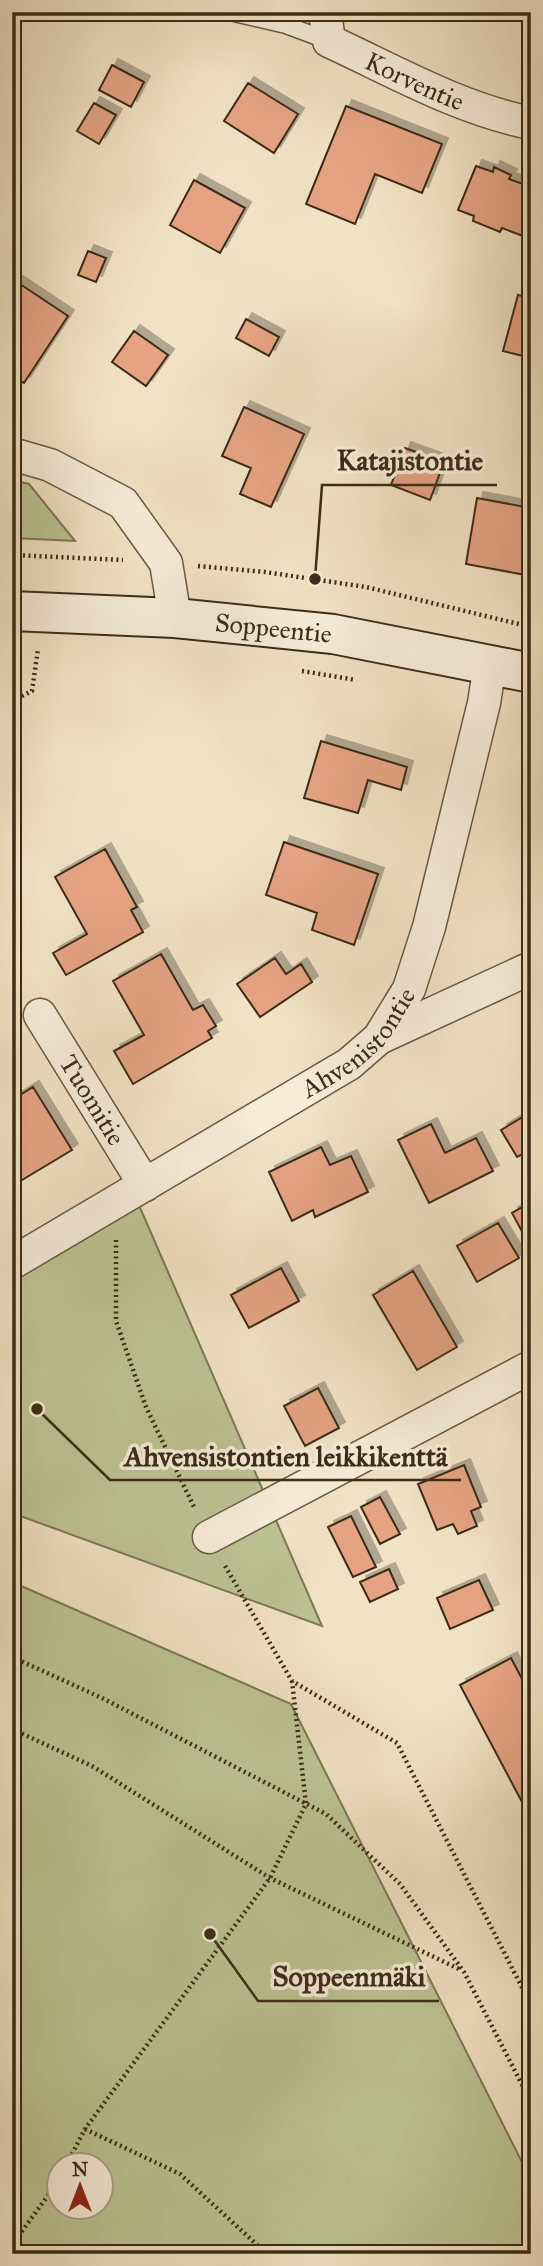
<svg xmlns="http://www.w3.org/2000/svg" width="543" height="2266" font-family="'IM FELL Great Primer',serif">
  <defs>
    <filter id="shadow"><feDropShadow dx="6" dy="-6" stdDeviation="0" flood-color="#0004"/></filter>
  </defs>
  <rect width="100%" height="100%" fill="#f1e2c5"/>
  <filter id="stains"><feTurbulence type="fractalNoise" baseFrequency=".00286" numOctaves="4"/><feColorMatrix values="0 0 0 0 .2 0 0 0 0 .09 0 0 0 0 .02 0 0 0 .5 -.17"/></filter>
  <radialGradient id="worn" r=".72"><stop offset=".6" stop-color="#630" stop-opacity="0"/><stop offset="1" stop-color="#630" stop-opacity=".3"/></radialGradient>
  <!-- green -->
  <path fill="#bcc393" stroke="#7c7854" stroke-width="2" fill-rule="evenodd" d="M12 480 29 484 75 541 12 538Z
    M138 1203 322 1626 12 1513V1279Z
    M12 1582 291 1704 531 2180V2254H12ZM60 2164H102V2206H60Z"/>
  <!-- building -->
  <path fill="#e5a384" stroke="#3b2c16" stroke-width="2" filter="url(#shadow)" d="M112 65 144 82 131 107 99 90Z
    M248 83 298 114 274 153 224 121Z
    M94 103 116 115 99 144 77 131Z
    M346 106 442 144 422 193 375 174 355 224 306 204Z
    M476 166 493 172 494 167 511 175 509 179 531 187V239L502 228 500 232 473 221 474 216 458 210Z
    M194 180 245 208 220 253 170 225Z
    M88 251 106 258 96 282 78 275Z
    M17 282 68 316 24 383 12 376V289Z
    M518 295 531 298V358L503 351Z
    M246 319 279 337 269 356 236 338Z
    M134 331 168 355 146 386 112 362Z
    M244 407 304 434 271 507 240 494 251 468 222 456Z
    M405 448 444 462 430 500 391 485Z
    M477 498 531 508V576L466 564Z
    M321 741 407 767 401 790 368 780 358 813 304 798Z
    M284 842 378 874 354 945 312 930 317 913 266 895Z
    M105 849 137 907 131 910 143 932 66 975 53 953 87 934 55 877Z
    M161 954 193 1010 203 1005 216 1026 208 1031 212 1038 133 1084 114 1051 144 1035 113 981Z
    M275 958 286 974 301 964 312 982 260 1017 237 984Z
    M33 1087 72 1150 12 1186V1100Z
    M531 1112V1150L517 1157 501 1130Z
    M431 1124 445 1153 476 1138 493 1171 429 1203 398 1140Z
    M321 1147 330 1165 351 1156 368 1192 315 1217 313 1210 292 1221 269 1172Z
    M531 1202V1248L512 1213Z
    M498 1223 519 1258 477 1282 457 1246Z
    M281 1268 299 1301 249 1328 231 1295Z
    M413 1271 457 1347 417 1370 373 1295Z
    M318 1388 339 1428 305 1446 284 1406Z
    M464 1465 481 1507 471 1511 477 1526 458 1534 453 1524 437 1530 418 1484Z
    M380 1497 400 1534 380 1544 361 1507Z
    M351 1516 376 1567 353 1577 328 1527Z
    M389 1569 398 1589 370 1602 360 1582Z
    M479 1580 493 1610 450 1629 437 1598Z
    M511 1658 531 1696V1819L460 1685Z"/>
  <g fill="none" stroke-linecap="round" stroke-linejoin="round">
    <!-- lane casing -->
    <g stroke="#685a42" stroke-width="19">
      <path id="lane" d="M230 12 286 25 329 41"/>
    </g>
    <!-- street casing -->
    <g stroke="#685a42" stroke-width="35">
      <g id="street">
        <path id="s1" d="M325 12 329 41C394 71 460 109 531 123"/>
        <path d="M12 454 50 465 123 503 166 563 175 618"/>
        <path id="s2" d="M40 1015 145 1185"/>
        <path d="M379 1038 531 968"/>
        <path id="s3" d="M12 1263 349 1064 379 1038 409 989 429 927 484 703 490 664"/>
        <path d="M209 1537 531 1367"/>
      </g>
    </g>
    <!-- secondary casing -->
    <g stroke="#3b2c16" stroke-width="42">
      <g id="secondary">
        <path id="s4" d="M12 611 175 618 333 634 531 673"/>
      </g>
    </g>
    <!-- path -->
    <path stroke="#3b2c16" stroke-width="4.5" stroke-dasharray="2 3.5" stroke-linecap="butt" d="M12 555 123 560
      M198 566 265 572 366 587 531 627
      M302 671 356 680
      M12 701 32 691 38 649
      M116 1240V1321L146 1407 195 1509
      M225 1566 292 1681 397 1743 531 2005
      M12 1657 102 1698 326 1814 400 1884 464 1972 531 2102
      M12 1729 92 1766 270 1878 461 1970
      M85 2129 180 2174 267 2254
      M67 2164 85 2129 270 1878 306 1804 292 1681
      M12 2245 60 2179"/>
    <!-- lane -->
    <use href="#lane" stroke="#f6ecd9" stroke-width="16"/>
    <!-- street -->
    <use href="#street" stroke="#f6ecd9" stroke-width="32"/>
    <!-- secondary -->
    <use href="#secondary" stroke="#f6ecd9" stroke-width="38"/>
  </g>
  <g text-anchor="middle" stroke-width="7" stroke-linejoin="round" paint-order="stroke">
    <!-- street labels -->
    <g font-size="26" fill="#3b2c16" stroke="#f6ecd9">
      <text dy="9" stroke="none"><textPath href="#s1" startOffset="124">Korventie</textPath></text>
      <text dy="9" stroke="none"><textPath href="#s4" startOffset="262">Soppeentie</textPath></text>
      <text dy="9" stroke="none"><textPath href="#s3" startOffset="413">Ahvenistontie</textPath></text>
      <text dy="9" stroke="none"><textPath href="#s2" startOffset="100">Tuomitie</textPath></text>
    </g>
  </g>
  <!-- callouts -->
  <path fill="none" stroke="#3b2c16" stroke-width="2.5" d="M315 579L322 485H497M37 1409L110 1480H461M210 1934L258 2001H439"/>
  <g fill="#3b2c16" stroke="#f6ecd9" stroke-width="2.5">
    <circle cx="315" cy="579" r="7"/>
    <circle cx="37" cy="1409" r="7"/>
    <circle cx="210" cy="1934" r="7"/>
  </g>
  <g font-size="28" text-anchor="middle" font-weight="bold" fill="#3b2c16" stroke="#f6ecd9" stroke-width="7" stroke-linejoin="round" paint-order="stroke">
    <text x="410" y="470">Katajistontie</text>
    <text x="286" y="1466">Ahvensistontien leikkikenttä</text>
    <text x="349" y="1986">Soppeenmäki</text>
  </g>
  <!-- margin -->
  <rect width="543" height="2266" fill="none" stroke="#f1e2c5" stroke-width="42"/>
  <rect x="14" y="14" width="515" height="2238" fill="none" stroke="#3b2c16" stroke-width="3.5"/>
  <rect x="21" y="21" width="501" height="2224" fill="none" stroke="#3b2c16" stroke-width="2"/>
  <!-- north arrow -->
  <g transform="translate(80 2186)"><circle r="33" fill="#f6ecd9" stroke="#ab9f8b" stroke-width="2"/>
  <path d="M0-5L12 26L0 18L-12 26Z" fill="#8f2418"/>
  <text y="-10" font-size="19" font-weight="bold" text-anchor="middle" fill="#3b2c16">N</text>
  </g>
  <rect width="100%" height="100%" filter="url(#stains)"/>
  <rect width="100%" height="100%" fill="url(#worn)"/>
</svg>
